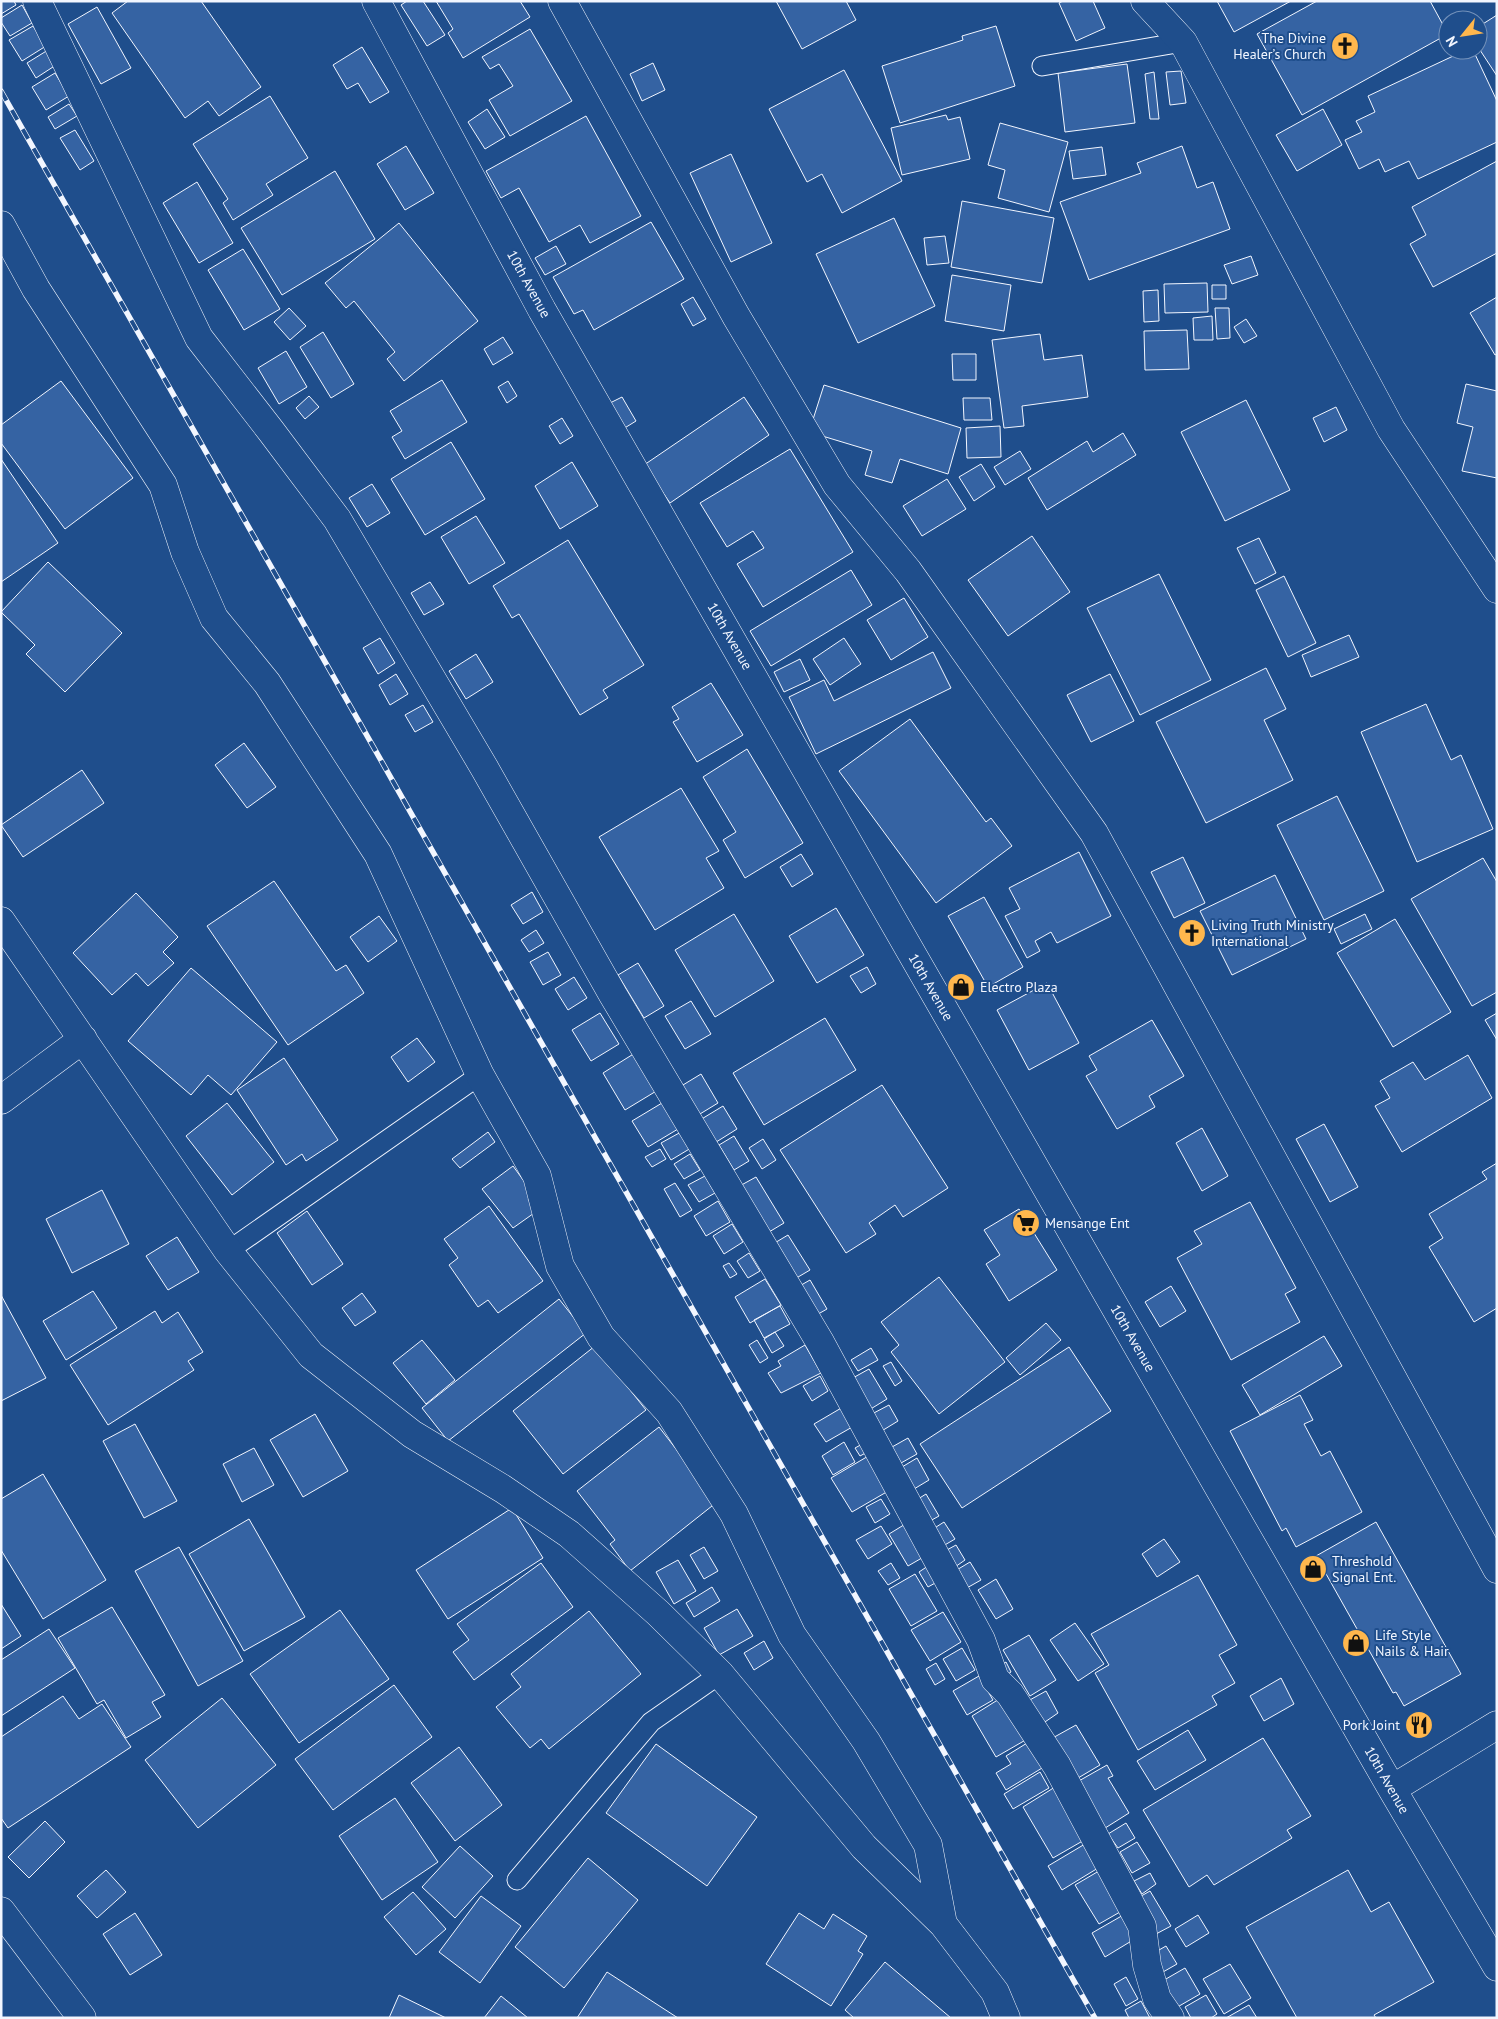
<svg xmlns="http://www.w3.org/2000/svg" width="1498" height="2019" font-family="'PT Sans',sans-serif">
  <rect width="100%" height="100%" fill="#1f4e8c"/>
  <!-- building -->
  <path fill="#3563a3" stroke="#f2f6ff" d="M1 1H14L16 5 1 14Z
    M128 1H201L261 87 219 116 208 101 185 118 112 13Z
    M407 1H423L445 35 427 46 401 5Z
    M436 1H520L530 17 463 58 448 33 453 29Z
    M776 1H846L856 20 802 49Z
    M1063 1H1093L1105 28 1076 41 1059 3Z
    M1217 1H1291L1234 32Z
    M1317 1H1430L1448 34 1302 115 1257 34Z
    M22 5 32 23 10 36 1 22V18Z
    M97 7 131 68 101 84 68 24Z
    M1497 15V76L1478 47V27Z
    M33 26 46 46 22 61 9 40Z
    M996 26 1015 86 900 123 882 66 963 40 962 36Z
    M530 29 572 101 510 136 489 100 513 86 499 64 490 69 482 57Z
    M362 47 389 92 370 103 358 83 347 89 333 65Z
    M48 50 56 65 36 78 27 63Z
    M1466 50H1473L1497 101V142L1418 179 1409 161 1385 172 1379 159 1359 169 1345 140 1362 132 1356 121 1375 112 1368 96Z
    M653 63 665 90 642 101 630 74Z
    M1127 64 1135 123 1065 132 1058 73Z
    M844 70 902 181 842 213 822 174 807 182 769 109Z
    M1181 71 1186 103 1170 105 1166 72Z
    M1154 72 1159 119H1150L1145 74Z
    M55 73 69 96 46 110 32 87Z
    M270 96 308 158 266 184 273 195 233 220 223 203 228 199 193 144Z
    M69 104 77 116 55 129 48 117Z
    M487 109 505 137 485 149 468 122Z
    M1323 109 1342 145 1297 171 1276 135Z
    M946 115 948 120 960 117 970 159 902 175 891 128Z
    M586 116 641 216 590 243 580 225 549 242 519 188 501 198 486 171Z
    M1000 123 1068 142 1049 212 998 198 1005 170 988 165Z
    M75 130 94 161 80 170 60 138Z
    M406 146 434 193 405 210 377 164Z
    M1182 146 1197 188 1213 182 1230 229 1089 280 1060 202 1141 173 1137 163Z
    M1102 147 1106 175 1073 179 1069 151Z
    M731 154 772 243 731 262 690 173Z
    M1497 161V253L1433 287 1410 244 1426 235 1412 207Z
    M335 171 375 239 282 295 241 228Z
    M197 182 233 243 199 263 163 203Z
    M962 201 1054 218 1042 283 951 267Z
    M894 218 935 306 858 343 816 254Z
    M651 222 684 279 594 330 583 310 574 314 553 277Z
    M399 223 478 321 404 381 387 359 395 352 354 301 346 308 325 283Z
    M945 236 949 263 927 265 924 238Z
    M556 246 566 264 545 275 535 258Z
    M243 249 280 309 244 330 208 270Z
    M1251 256 1258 275 1232 284 1224 265Z
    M952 275 1011 285 1004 331 945 321Z
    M1207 283 1208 312 1165 313 1164 284Z
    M1212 285H1226V299H1212Z
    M1158 290 1159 321 1144 322 1143 291Z
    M693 297 706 319 693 326 681 304Z
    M1497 297V354L1495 355 1470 313Z
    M289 308 306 326 290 340 274 322Z
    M1215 308H1229L1230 338 1217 339Z
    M1212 316 1213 340H1194L1193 318Z
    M1246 319 1257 336 1244 343 1234 327Z
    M1187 330 1189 369 1145 370 1144 331Z
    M323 332 354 384 331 398 300 347Z
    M1040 334 1044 360 1082 355 1088 397 1022 406 1024 426 1004 428 992 340Z
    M503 337 513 353 493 365 484 349Z
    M286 351 307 387 279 404 258 368Z
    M952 354H976V380H953Z
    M442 380 467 422 405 459 392 437 402 431 390 411Z
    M61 381 133 478 65 529 1 443V425Z
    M508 381 517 396 507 403 498 387Z
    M1466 384 1497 391V478L1462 471 1473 427 1457 423Z
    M824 385 961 428 948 474 900 459 892 483 865 475 872 451 809 432Z
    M309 396 319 407 305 419 296 408Z
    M622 397 636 421 623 429 608 404Z
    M744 397 769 435 670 503 644 465Z
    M963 398H990L992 420H964Z
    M1246 400 1290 490 1225 521 1181 432Z
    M1336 407 1347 430 1324 442 1313 418Z
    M562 418 573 436 560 444 549 426Z
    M1000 426 1001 457 967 458 966 428Z
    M1123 433 1136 455 1047 510 1028 478 1087 441 1093 452Z
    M451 442 485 499 425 535 391 479Z
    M790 449 853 552 763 607 737 564 764 548 753 531 727 547 700 503Z
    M1020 451 1031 469 1005 485 994 467Z
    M1 459 58 543 1 582Z
    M572 462 598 506 560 529 535 486Z
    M981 464 995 487 974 501 959 477Z
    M947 479 966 509 922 536 903 506Z
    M372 484 390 513 367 527 349 498Z
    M476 516 505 563 469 584 441 537Z
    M1032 536 1070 592 1008 636 968 580Z
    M1259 538 1276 573 1255 584 1237 548Z
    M568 540 644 665 603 690 608 698 580 715 519 614 512 618 493 586Z
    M48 562 122 633 65 692 26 654 35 645 1 612Z
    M851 570 872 605 771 666 750 631Z
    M1159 574 1211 680 1140 715 1087 608Z
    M1284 576 1316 643 1288 657 1256 590Z
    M430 582 444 604 424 615 411 593Z
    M904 598 928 637 891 660 867 620Z
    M1349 635 1359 657 1311 677 1302 655Z
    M380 638 395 663 378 674 363 648Z
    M844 638 861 664 830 685 813 659Z
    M933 652 951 688 816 754 789 697 824 680 834 701Z
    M476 654 493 682 466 699 449 671Z
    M800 659 810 680 784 692 774 672Z
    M1266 668 1286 709 1264 720 1293 780 1206 823 1156 722Z
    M396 674 408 694 390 705 379 685Z
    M1110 674 1134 721 1091 742 1067 695Z
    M711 683 743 735 697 762 673 722 679 719 672 707Z
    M1426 704 1451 760 1461 755 1493 829 1417 862 1361 732Z
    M423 705 433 722 415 732 405 715Z
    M910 719 986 822 991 818 1012 846 936 903 839 771Z
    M244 743 276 787 247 808 215 765Z
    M747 749 803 843 745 878 723 840 736 832 703 777Z
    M82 770 104 803 23 857 1 825Z
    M681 788 719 851 706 858 724 888 655 930 599 837Z
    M1337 796 1384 891 1324 920 1277 825Z
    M1079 852 1111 916 1057 943 1051 932 1035 941 1040 951 1027 958 1005 916 1020 909 1009 888Z
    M801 854 813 874 792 887 780 867Z
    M1183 857 1205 903 1174 918 1151 872Z
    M1483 858 1497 882V992L1472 1006 1411 899Z
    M1275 875 1306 939 1232 975 1200 911Z
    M274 881 336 971 346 965 364 993 288 1045 207 926Z
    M532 892 543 912 523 924 511 905Z
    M136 893 178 937 163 952 174 963 148 986 136 973 112 995 73 953Z
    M984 897 1023 967 988 987 948 916Z
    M836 908 864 955 817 983 789 936Z
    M734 914 774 981 715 1017 675 950Z
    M1365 914 1372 929 1341 944 1334 929Z
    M379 916 397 941 368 962 350 937Z
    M1395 919 1451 1012 1393 1047 1337 953Z
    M536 930 544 943 529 952 521 940Z
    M548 952 561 975 543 985 530 962Z
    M638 963 664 1006 644 1018 618 975Z
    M867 967 876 984 861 993 850 976Z
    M191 968 277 1042 231 1095 208 1075 191 1095 128 1041Z
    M574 977 587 998 568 1010 555 989Z
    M1047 983 1079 1043 1029 1070 997 1010Z
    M691 1001 711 1034 685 1049 665 1016Z
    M600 1013 619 1044 591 1061 572 1030Z
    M1497 1013V1040L1485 1020Z
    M825 1018 856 1070 764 1125 733 1073Z
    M1152 1020 1184 1076 1149 1096 1155 1107 1117 1129 1086 1076 1097 1070 1089 1056Z
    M417 1038 435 1062 408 1082 391 1057Z
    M635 1053 658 1090 625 1110 603 1073Z
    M1468 1055 1492 1098 1402 1152 1375 1106 1390 1098 1380 1081 1413 1062 1425 1080Z
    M284 1058 338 1140 306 1161 302 1154 286 1165 237 1090Z
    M701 1074 718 1103 695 1117 678 1088Z
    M882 1085 948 1188 903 1217 895 1205 869 1223 876 1234 846 1253 780 1150Z
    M667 1100 683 1126 648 1147 632 1121Z
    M227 1103 274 1162 232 1195 186 1136Z
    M723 1106 737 1129 713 1144 700 1120Z
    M1324 1124 1358 1187 1330 1202 1296 1139Z
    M1202 1128 1228 1176 1202 1191 1176 1143Z
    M488 1132 495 1142 460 1168 452 1159Z
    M681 1132 691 1148 671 1160 661 1143Z
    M734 1136 749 1161 734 1170 719 1145Z
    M763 1139 776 1160 762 1169 749 1148Z
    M660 1149 666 1159 652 1167 645 1157Z
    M690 1154 700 1170 684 1179 674 1164Z
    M1497 1163V1308L1474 1322 1429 1247 1443 1238 1429 1214 1487 1179 1482 1172Z
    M513 1166 534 1195 528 1199 537 1211 513 1228 482 1189Z
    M705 1176 715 1193 699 1202 688 1185Z
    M756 1177 784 1223 764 1235 736 1188Z
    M675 1183 692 1210 680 1217 664 1189Z
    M102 1190 129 1244 72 1273 46 1219Z
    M718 1201 730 1222 706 1236 694 1216Z
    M1250 1202 1296 1288 1285 1294 1300 1322 1231 1360 1177 1258 1202 1244 1194 1231Z
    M489 1206 543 1281 498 1313 488 1300 478 1307 449 1265 458 1258 444 1239Z
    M1019 1209 1057 1270 1009 1301 986 1264 1000 1255 984 1230Z
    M307 1211 343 1264 312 1285 277 1233Z
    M732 1224 743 1242 724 1254 713 1236Z
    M788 1235 810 1270 793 1280 773 1244Z
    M177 1237 199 1272 168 1290 146 1256Z
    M749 1253 760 1271 748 1278 737 1261Z
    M729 1263 737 1274 730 1278 723 1266Z
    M939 1277 1005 1362 939 1414 891 1352 899 1345 881 1322Z
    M765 1279 781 1305 750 1323 735 1297Z
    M810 1280 827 1309 813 1317 796 1288Z
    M1171 1286 1186 1311 1160 1327 1145 1302Z
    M93 1291 117 1328 66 1360 43 1321Z
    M362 1293 376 1312 355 1326 342 1308Z
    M1 1295 46 1378 1 1401Z
    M559 1299 586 1333 448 1441 422 1408Z
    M780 1306 790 1324 764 1338 754 1320Z
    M155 1311 162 1323 178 1312 203 1352 188 1361 194 1370 108 1425 70 1365Z
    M1046 1323 1061 1340 1020 1375 1006 1358Z
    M775 1332 784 1346 772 1353 764 1339Z
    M1324 1336 1342 1366 1260 1415 1242 1385Z
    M422 1340 455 1380 426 1404 393 1363Z
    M757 1340 768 1358 760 1363 749 1345Z
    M805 1345 821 1373 781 1393 768 1373 781 1366 778 1361Z
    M595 1346 646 1410 563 1474 513 1411Z
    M1069 1347 1111 1411 962 1508 920 1444Z
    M871 1348 878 1360 858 1371 851 1360Z
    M891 1362 902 1381 895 1386 883 1366Z
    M869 1369 887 1399 869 1410 851 1379Z
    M820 1376 828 1391 812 1401 803 1386Z
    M1300 1395 1313 1420 1304 1424 1321 1456 1330 1451 1362 1512 1296 1547 1286 1528 1282 1531 1230 1431Z
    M889 1405 898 1421 880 1432 870 1415Z
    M843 1407 854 1426 826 1442 814 1424Z
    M315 1414 348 1471 303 1497 270 1440Z
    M135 1424 177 1501 144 1518 103 1441Z
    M659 1427 717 1502 630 1571 610 1544 615 1540 577 1491Z
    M908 1438 917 1454 901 1463 892 1447Z
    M844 1442 855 1462 833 1475 822 1456Z
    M866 1442 871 1450 860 1456 855 1448Z
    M254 1448 274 1485 242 1502 223 1464Z
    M870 1455 890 1490 852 1512 831 1478Z
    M917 1458 929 1480 914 1489 902 1467Z
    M43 1474 106 1580 43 1619 1 1550V1499Z
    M926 1494 939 1516 930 1521 918 1499Z
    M881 1499 890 1514 875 1523 866 1507Z
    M512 1508 543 1558 448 1619 416 1570Z
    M249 1519 305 1617 244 1651 189 1554Z
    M944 1522 955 1539 943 1546 933 1529Z
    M1376 1522 1461 1674 1404 1706 1396 1692 1393 1693 1316 1556Z
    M907 1523 927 1555 908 1566 889 1534Z
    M881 1526 892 1544 868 1559 856 1540Z
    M1164 1539 1180 1562 1157 1577 1142 1554Z
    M956 1545 965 1560 955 1567 945 1551Z
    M179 1547 243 1661 198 1686 135 1571Z
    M704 1547 718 1571 704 1579 690 1555Z
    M678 1560 696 1591 674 1604 656 1572Z
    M970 1562 981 1580 965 1589 955 1571Z
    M541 1563 573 1607 474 1680 453 1652 469 1640 457 1624Z
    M891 1563 900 1578 888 1585 878 1571Z
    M928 1566 937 1582 928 1587 919 1572Z
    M915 1574 937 1611 911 1626 889 1589Z
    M1198 1575 1237 1645 1219 1655 1235 1683 1212 1696 1217 1705 1138 1750 1095 1673 1109 1665 1091 1634Z
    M996 1579 1013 1609 996 1619 978 1590Z
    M712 1587 720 1601 694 1617 686 1603Z
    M1 1604 21 1636 1 1649Z
    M112 1607 165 1695 152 1702 161 1717 126 1738 104 1700 97 1704 58 1638Z
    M737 1609 753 1636 719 1655 704 1628Z
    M340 1610 389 1679 299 1743 250 1674Z
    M589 1611 641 1674 549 1749 541 1739 530 1748 496 1707 521 1687 511 1674Z
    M943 1612 961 1642 930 1661 911 1630Z
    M1075 1623 1104 1664 1078 1681 1050 1640Z
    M49 1629 75 1668 1 1716V1660Z
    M1029 1635 1056 1680 1030 1696 1003 1650Z
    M764 1641 773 1658 754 1670 744 1653Z
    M962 1648 975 1670 956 1681 943 1659Z
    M1006 1662 1011 1672 1002 1678 996 1668Z
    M936 1663 945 1679 935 1685 926 1669Z
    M979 1676 993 1700 967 1715 953 1691Z
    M1281 1678 1294 1704 1264 1721 1250 1696Z
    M394 1685 432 1737 333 1810 295 1759Z
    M1046 1691 1058 1713 1042 1724 1028 1701Z
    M63 1696 79 1719 102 1704 131 1747 8 1828 1 1818V1737Z
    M1004 1696 1029 1738 996 1757 972 1716Z
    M222 1698 276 1765 198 1828 145 1760Z
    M1076 1725 1100 1765 1073 1781 1049 1740Z
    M1188 1730 1206 1760 1155 1790 1137 1761Z
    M1263 1738 1311 1816 1287 1830 1292 1838 1214 1885 1207 1875 1189 1887 1143 1810Z
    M1032 1740 1047 1765 1006 1790 996 1773 1011 1764 1006 1756Z
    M656 1744 757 1817 707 1886 606 1813Z
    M459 1747 502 1805 455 1841 411 1783Z
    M1107 1765 1113 1776 1108 1778 1129 1813 1102 1830 1077 1782Z
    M1040 1772 1049 1788 1013 1809 1004 1794Z
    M1055 1787 1086 1839 1053 1858 1023 1807Z
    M395 1798 438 1862 382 1900 339 1836Z
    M45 1821 65 1842 29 1878 8 1857Z
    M1126 1823 1135 1838 1118 1848 1108 1834Z
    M1090 1841 1103 1865 1062 1890 1048 1866Z
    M1137 1842 1150 1863 1132 1873 1120 1852Z
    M460 1846 493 1876 455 1918 422 1887Z
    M588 1858 638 1900 564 1988 515 1947Z
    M1104 1868 1127 1908 1099 1924 1075 1885Z
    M106 1870 126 1892 97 1918 77 1896Z
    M1348 1870 1371 1912 1389 1902 1434 1982 1374 2015 1376 2018H1297L1246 1927Z
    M1150 1873 1156 1884 1142 1894 1134 1881Z
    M1150 1891 1171 1926 1156 1934 1136 1899Z
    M413 1892 446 1929 416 1955 384 1917Z
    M481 1896 521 1926 480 1983 439 1952Z
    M135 1913 162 1955 130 1975 103 1934Z
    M799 1913 824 1929 833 1914 867 1936 858 1951 863 1954 831 2006 766 1964Z
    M1125 1914 1138 1937 1105 1957 1092 1933Z
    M1198 1915 1209 1933 1186 1947 1175 1929Z
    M1166 1946 1177 1964 1163 1972 1152 1954Z
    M885 1962 951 2018H854L845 2010Z
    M1230 1964 1251 1998 1224 2014 1203 1979Z
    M1185 1968 1200 1994 1174 2009 1159 1983Z
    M607 1972 678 2018H577Z
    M1126 1977 1138 1999 1126 2006 1114 1984Z
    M399 1995 446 2018H389Z
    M1206 1995 1217 2014 1211 2018H1191L1185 2007Z
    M501 1996 528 2018H484Z
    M1141 2001 1150 2018H1129L1125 2010Z
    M1249 2005 1257 2018H1226Z"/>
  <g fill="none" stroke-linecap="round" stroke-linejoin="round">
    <!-- service casing -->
    <g stroke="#f2f6ff" stroke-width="21">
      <path id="service" d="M1042 66 1183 42
        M228 1251 480 1075
        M517 1880 651 1722 720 1674"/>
    </g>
    <!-- minor casing -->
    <g stroke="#f2f6ff" stroke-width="29">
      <path id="minor" d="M37 1 199 338 271 431 337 519 485 769 613 995 820 1342 981 1640 995 1679 1010 1694 1057 1766 1142 1926 1147 1965 1157 1999 1170 2018
        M376 1 542 310 1392 1789 1497 1967
        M562 1 736 316 837 485 908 571 1094 833 1497 1569
        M1145 1 1183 42 1391 429 1497 589
        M1 225 36 289 163 485 185 552 214 618 267 683 378 854 480 1075 537 1176 560 1266 601 1337 669 1412 734 1514 792 1635 866 1741 928 1845 943 1924
        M1 921 228 1251 311 1355 412 1434 503 1489 569 1534 658 1613 720 1674 864 1847 943 1924 995 1992 1006 2018
        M1 1100 83 1039
        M1392 1789 1497 1725
        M1 1911 82 2018"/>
    </g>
    <!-- service -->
    <use href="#service" stroke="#1f4e8c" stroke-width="19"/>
    <!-- minor -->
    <use href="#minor" stroke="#1f4e8c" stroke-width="28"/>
    <!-- rail casing -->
    <g stroke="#f2f6ff" stroke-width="5.5">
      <path id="rail" d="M1 91 1095 2018"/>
    </g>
    <!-- rail -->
    <use href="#rail" stroke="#1f4e8c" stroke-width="4" stroke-dasharray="11" stroke-linecap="butt"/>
  </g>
  <!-- icons -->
  <defs>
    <g id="church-disc" transform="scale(1.4375)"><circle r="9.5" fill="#ffb74d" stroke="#1f4e8c"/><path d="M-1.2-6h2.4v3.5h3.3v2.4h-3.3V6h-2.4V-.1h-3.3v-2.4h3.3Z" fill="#111"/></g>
    <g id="shop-disc" transform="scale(1.4375)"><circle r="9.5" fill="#ffb74d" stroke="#1f4e8c"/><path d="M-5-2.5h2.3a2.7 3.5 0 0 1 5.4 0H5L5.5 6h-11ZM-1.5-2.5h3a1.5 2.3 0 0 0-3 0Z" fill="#111"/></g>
    <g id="supermarket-disc" transform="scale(1.4375)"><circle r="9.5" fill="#ffb74d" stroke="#1f4e8c"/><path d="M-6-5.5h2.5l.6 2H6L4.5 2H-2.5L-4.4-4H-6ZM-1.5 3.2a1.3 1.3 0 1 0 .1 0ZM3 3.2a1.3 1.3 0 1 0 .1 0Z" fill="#111"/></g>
    <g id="restaurant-disc" transform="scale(1.4375)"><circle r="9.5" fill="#ffb74d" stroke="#1f4e8c"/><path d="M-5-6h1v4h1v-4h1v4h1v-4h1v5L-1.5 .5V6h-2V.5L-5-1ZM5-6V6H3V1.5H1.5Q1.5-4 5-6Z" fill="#111"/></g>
  </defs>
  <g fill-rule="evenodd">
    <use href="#church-disc" x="1345" y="46"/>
    <use href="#church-disc" x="1192" y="933"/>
    <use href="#shop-disc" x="961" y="987"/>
    <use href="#supermarket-disc" x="1026" y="1223"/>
    <use href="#shop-disc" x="1313" y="1569"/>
    <use href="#shop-disc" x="1356" y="1643"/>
    <use href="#restaurant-disc" x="1419" y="1725"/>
  </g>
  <g text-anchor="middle" stroke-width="4" stroke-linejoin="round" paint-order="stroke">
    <!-- poi labels -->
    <g font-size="14" fill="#f2f6ff" stroke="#1f4e8c" text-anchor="start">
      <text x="1326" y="43" text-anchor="end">The Divine<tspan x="1326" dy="16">Healer’s Church</tspan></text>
      <text x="1211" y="930">Living Truth Ministry<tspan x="1211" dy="16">International</tspan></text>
      <text x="980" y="992">Electro Plaza</text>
      <text x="1045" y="1228">Mensange Ent</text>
      <text x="1332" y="1566">Threshold<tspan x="1332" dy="16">Signal Ent.</tspan></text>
      <text x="1375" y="1640">Life Style<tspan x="1375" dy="16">Nails &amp; Hair</tspan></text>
      <text x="1400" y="1730" text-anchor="end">Pork Joint</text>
    </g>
    <!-- street labels -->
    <g font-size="14" fill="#f2f6ff" stroke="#1f4e8c">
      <text transform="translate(529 284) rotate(61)" y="5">10th Avenue</text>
      <text transform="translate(730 636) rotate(60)" y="5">10th Avenue</text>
      <text transform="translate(931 987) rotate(60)" y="5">10th Avenue</text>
      <text transform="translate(1133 1338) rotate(60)" y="5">10th Avenue</text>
      <text transform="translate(1387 1780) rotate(60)" y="5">10th Avenue</text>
    </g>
  </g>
  <!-- border -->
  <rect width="1498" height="2019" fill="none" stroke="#f2f6ff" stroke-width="5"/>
  <!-- north arrow -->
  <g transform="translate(1463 35) rotate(240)"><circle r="24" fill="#1f4e8c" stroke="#7391ba"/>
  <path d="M0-4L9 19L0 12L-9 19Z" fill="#ffb74d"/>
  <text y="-8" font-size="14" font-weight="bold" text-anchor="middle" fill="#f2f6ff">N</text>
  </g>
</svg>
